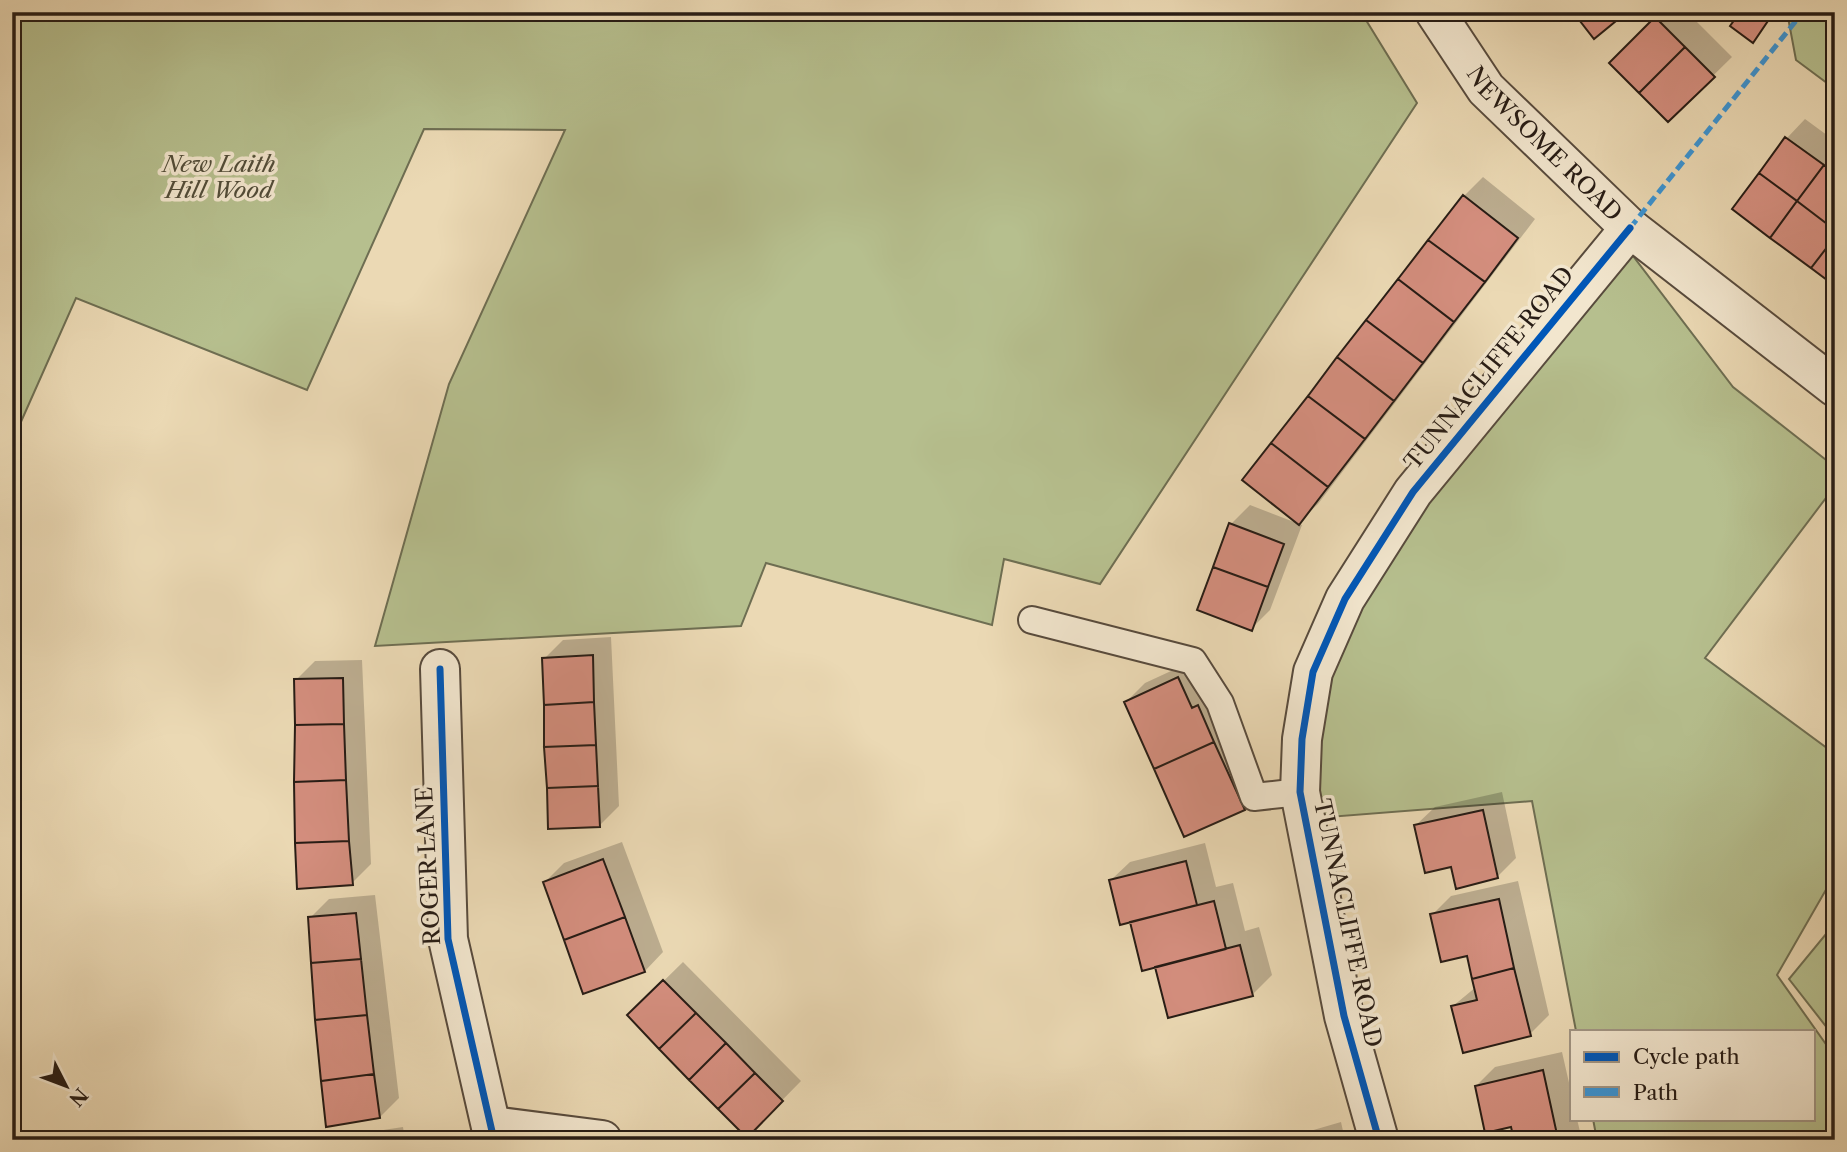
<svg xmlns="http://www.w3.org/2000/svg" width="1847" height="1152" font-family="'Libre Caslon Text',serif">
  <rect width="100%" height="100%" fill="#ebd9b4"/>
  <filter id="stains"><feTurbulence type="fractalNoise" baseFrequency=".00286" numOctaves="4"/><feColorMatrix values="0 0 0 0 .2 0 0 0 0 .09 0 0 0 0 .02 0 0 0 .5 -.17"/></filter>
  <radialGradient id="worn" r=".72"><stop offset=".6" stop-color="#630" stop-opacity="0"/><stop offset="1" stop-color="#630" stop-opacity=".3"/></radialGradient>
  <!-- green -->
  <path fill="#b6bf8e" stroke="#6e6e52" stroke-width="2" d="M12 12H1361L1417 103 1100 584 1004 559 992 625 766 563 741 626 375 646 449 384 565 130 424 129 307 390 76 298 12 442Z
    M1787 12H1835V89L1796 60Z
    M1630 252 1733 387 1835 467V486L1705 658 1835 754V874L1777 975 1835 1057V1140H1597L1593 1119H1814V1031H1576L1532 801 1316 818 1325 683 1361 606 1431 493Z
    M1835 923V1038L1789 979Z"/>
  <!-- shadow -->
  <path fill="#0003" d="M1662 12H1687L1732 57 1668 120 1612 63Z
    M1805 119 1835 141V285L1734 209 1787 138Z
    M1483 177 1535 219 1318 504 1299 522 1464 196Z
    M1250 505 1302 525 1270 610 1251 629 1231 524Z
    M611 637 619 806 600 825 544 659 563 640Z
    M1197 659 1263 789 1244 808 1126 702 1145 683Z
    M362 660 371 864 352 883 296 680 315 661Z
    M1502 792 1516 858 1497 877 1453 865 1416 825 1435 807Z
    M622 842 663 952 645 971 545 882 564 863Z
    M1205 843 1216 887 1233 883 1245 931 1259 927 1272 975 1253 994 1169 1016 1156 965 1111 880 1130 862Z
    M1518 881 1549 1015 1530 1034 1453 1006 1476 987 1468 954 1432 915 1451 896Z
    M375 895 399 1098 380 1117 310 918 329 899Z
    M683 962 801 1081 747 1136 629 1015Z
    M1562 1052 1572 1096V1119H1577L1582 1140H1516L1512 1125 1476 1086 1495 1067Z
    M1341 1122 1345 1140H1279Z
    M403 1127 405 1140H351L357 1134Z"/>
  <!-- building -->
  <path fill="#d48e7e" stroke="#271c15" stroke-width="2" d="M1573 12H1627L1594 39Z
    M1740 12H1774L1753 43 1730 26Z
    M1655 17 1685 47 1639 93 1609 63Z
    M1685 47 1715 77 1668 122 1639 93Z
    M1785 137 1824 165 1797 201 1759 173Z
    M1824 165 1835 173V230L1797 201Z
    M1759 173 1797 201 1770 238 1732 209Z
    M1463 195 1518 238 1485 282 1428 240Z
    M1797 201 1835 230V237L1811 268 1770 238Z
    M1835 237V286L1811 268Z
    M1428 240 1485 282 1454 322 1398 279Z
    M1398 279 1454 322 1423 363 1366 320Z
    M1366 320 1423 363 1394 401 1337 357Z
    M1337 357 1394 401 1365 439 1308 396Z
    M1308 396 1365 439 1328 487 1271 443Z
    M1271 443 1328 487 1299 525 1242 480Z
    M1229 523 1284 544 1268 587 1213 567Z
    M1213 567 1268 587 1252 631 1197 610Z
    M593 655 594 702 544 705 542 658Z
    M1178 677 1192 708 1198 705 1214 742 1154 769 1124 702Z
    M343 678 344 724 295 725 294 679Z
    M594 702 596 745 544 747V705Z
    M344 724 346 780 294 782 295 725Z
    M1214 742 1245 810 1184 837 1154 769Z
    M596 745 598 786 547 788 544 747Z
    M346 780 349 841 295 843 294 782Z
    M598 786 600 827 548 829 547 788Z
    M1483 810 1498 878 1456 889 1451 867 1425 873 1414 825Z
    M349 841 353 885 297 889 295 843Z
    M603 859 625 917 564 940 543 882Z
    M1186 861 1197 905 1120 925 1109 880Z
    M1499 899 1514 968 1472 979 1467 956 1441 962 1430 914Z
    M1214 901 1226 949 1142 971 1130 922Z
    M356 913 361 959 311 963 308 917Z
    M625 917 645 972 583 994 564 940Z
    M1240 945 1253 996 1168 1018 1155 967Z
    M361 959 367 1015 315 1020 311 963Z
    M1514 968 1531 1036 1463 1053 1451 1006 1477 1000 1472 979Z
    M663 980 696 1013 659 1049 627 1015Z
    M696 1013 726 1043 689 1080 659 1049Z
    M367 1015 374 1074 321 1081 315 1020Z
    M726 1043 755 1073 718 1109 689 1080Z
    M1543 1070 1558 1139 1514 1140 1511 1127 1485 1133 1475 1086Z
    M755 1073 783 1101 747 1138 718 1109Z
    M374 1074 380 1118 326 1127 321 1081Z"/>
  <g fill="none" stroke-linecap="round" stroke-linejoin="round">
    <!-- service casing -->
    <g stroke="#584b3d" stroke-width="30">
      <path id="service" d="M1032 620 1193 661 1220 703 1254 797 1300 792"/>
    </g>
    <!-- minor casing -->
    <g stroke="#584b3d" stroke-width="42">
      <g id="minor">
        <path id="s1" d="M1435 12 1486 89 1630 228 1835 387"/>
        <path d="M440 669 448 939 494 1140"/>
        <path d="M492 1126 602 1140"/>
        <path d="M1379 1140 1344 1016 1300 792 1302 739 1313 672 1345 599 1413 492 1630 228"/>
      </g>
    </g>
    <!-- service -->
    <use href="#service" stroke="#f2e6ce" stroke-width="26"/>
    <!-- minor -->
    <use href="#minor" stroke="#f2e6ce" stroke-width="38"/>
    <!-- quiet -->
    <path stroke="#3b94d3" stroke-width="5" stroke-dasharray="10 5" stroke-linecap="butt" d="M1630 228 1803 12"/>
    <!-- cycleway casing -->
    <g stroke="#f2e6ce" stroke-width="11">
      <path id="cycleway" d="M440 669 448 939 494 1140
        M1379 1140 1344 1016 1300 792 1302 739 1313 672 1345 599 1413 492 1630 228"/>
    </g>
    <!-- cycleway -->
    <use href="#cycleway" stroke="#0057b8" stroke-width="7"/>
  </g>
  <g text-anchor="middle" stroke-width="7" stroke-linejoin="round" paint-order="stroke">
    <!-- street labels -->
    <g font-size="23" fill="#271c15" stroke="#f2e6ce">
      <text dy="8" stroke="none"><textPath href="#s1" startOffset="172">NEWSOME ROAD</textPath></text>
      <text transform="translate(1489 368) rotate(-51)" y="8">TUNNACLIFFE ROAD</text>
      <text transform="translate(428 866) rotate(-93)" y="8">ROGER LANE</text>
      <text transform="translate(1348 923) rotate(78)" y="8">TUNNACLIFFE ROAD</text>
    </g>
    <!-- park labels -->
    <g font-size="23" font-style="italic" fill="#524d39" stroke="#f2e6ce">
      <text x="219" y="172">New Laith<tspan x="219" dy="26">Hill Wood</tspan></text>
    </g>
  </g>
  <!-- margin -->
  <rect width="1847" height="1152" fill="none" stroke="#ebd9b4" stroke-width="42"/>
  <rect x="14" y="14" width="1819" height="1124" fill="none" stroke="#271c15" stroke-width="3.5"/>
  <rect x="21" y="21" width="1805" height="1110" fill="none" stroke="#271c15" stroke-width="2"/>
  <!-- legend -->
  <rect x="1570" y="1030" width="245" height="91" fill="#f2e6ce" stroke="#a19584" stroke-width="2"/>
  <rect x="1584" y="1052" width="35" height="10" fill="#0057b8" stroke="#a19584" stroke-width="2"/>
  <text x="1633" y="1064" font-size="21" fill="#271c15">Cycle path</text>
  <rect x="1584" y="1087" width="35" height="10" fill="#3b94d3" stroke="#a19584" stroke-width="2"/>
  <text x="1633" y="1100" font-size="21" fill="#271c15">Path</text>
  <!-- north arrow -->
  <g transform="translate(66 1086) rotate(132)" stroke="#f2e6ce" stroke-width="5" paint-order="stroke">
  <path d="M0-5L12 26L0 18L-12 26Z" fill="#271c15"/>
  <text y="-10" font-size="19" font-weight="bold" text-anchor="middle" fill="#271c15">N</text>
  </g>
  <rect width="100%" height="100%" filter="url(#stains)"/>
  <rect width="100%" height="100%" fill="url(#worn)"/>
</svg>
